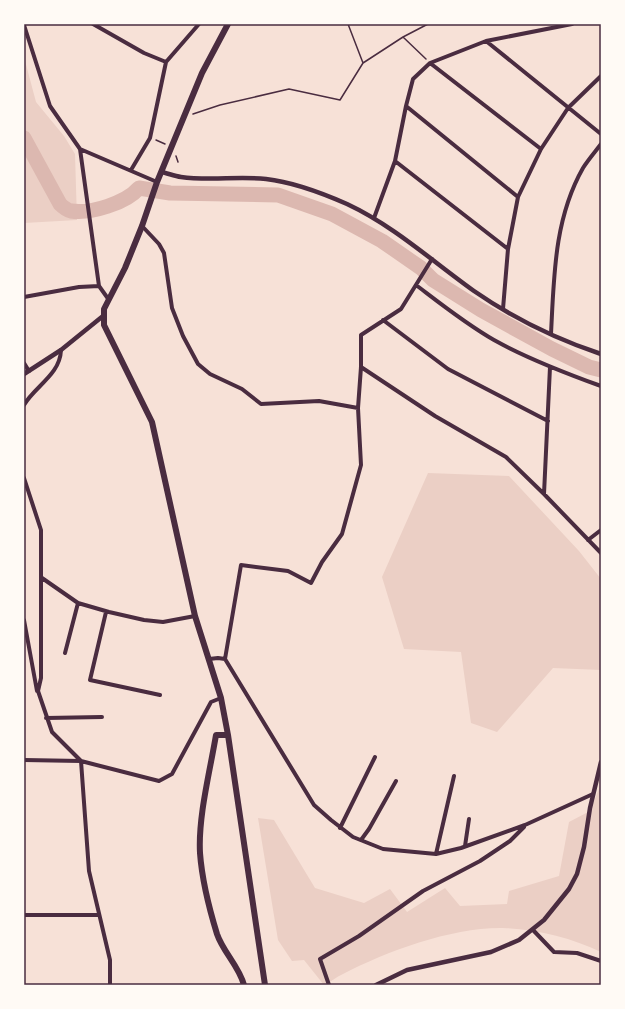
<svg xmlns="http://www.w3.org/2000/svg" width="625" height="1009" font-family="Helvetica,sans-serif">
  <rect width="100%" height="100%" fill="#f7e1d7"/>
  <!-- green -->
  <path fill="#ebcfc5" d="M24 57 36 102 64 136 75 154 77 220 24 223Z
    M428 473 509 476 579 551 601 579V670L553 668 497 732 471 723 461 652 404 649 382 577Z
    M601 784V952C572 938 536 929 503 928 453 927 387 951 343 974 336 977 331 982 324 985L304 960 292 961 278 940 258 818 274 820 315 888 364 903 390 889 407 912 445 888 460 906 507 904 509 891 559 876 569 822 590 811Z"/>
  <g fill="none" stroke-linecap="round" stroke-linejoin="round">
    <!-- river -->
    <path stroke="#dcb8b0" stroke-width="15" d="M24 138 60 204C63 207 67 210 71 211 91 214 126 203 139 188L170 193 278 195 332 214 382 241 421 268 433 280 481 310 552 349 589 367 601 370"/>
    <!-- path -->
    <path stroke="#4a2c40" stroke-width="1.5" d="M348 24 363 63
      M403 37 426 59
      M193 114 220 105 289 89 340 100 363 63 403 37 428 24
      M156 140 165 144
      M176 156 178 162"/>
    <!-- minor -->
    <path stroke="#4a2c40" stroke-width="4" d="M93 24 144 53 166 62
      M24 25 50 106 80 149 99 286 109 300
      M486 41 601 134
      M430 63 541 149
      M406 106 518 197
      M80 149 157 182
      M395 161 508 249
      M131 170 150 138 166 62 199 24
      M374 218 395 161 406 106 413 79 430 63 486 41 572 24
      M142 226 159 244 164 253 172 308 183 336 198 364 210 374 242 389 261 404 319 401 358 408
      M416 285C441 304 466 324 494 340 528 359 565 373 601 386
      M24 297 79 287 99 286
      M503 309 508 249 518 197 541 149 568 108 601 76
      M383 320 448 369 548 421
      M551 334C554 277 554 219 583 168 588 160 595 152 601 144
      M24 363 29 371
      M361 367 435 416 506 457 544 494 601 553
      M24 405C35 386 60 375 61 350
      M24 478 41 530V678L38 691 52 732 81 761
      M544 494 550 367
      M588 540 601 530
      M42 578 78 603 109 612 144 620 163 622 195 616
      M106 612 90 680 160 695
      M24 620 37 691
      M65 653 78 603
      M209 659 218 658 225 659 314 805 331 820 353 837 383 849 436 854 461 848 525 825 593 794
      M225 659 241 565 288 571 311 583 322 562 342 534 361 465 358 408 361 367V335L401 309 432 259
      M46 718 102 717
      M24 760 81 761 159 781 172 774 211 702 221 698
      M81 761 89 871 110 960V985
      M340 828 375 757
      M361 840 369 829 396 781
      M465 846 469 819
      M436 854 454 776
      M24 915H99
      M533 930 554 952 577 953 601 961
      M329 985 320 959 359 936 423 891 480 861 510 841 524 827"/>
    <!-- tertiary -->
    <path stroke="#4a2c40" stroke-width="4.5" d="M161 172C167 173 174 176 181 177 209 181 238 176 266 179 293 182 322 193 347 204 394 226 432 261 474 291 513 318 556 339 601 354
      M24 374 61 350 103 316
      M376 985 407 970 491 952 519 940 544 920 569 889 577 874 584 847 590 808 601 762"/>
    <!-- primary -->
    <path stroke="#4a2c40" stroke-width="6" d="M228 24 202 73 157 182 142 226 125 268 104 309V325L152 422 195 616 221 698 228 735H216C210 771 198 817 200 853 202 880 209 908 217 934 223 952 239 966 244 985
      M228 735 265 985"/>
  </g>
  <!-- border -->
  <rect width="625" height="1009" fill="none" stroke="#fffaf5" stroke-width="50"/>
  <rect x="25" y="25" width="575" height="959" fill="none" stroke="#4a2c40" stroke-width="1.5"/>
</svg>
